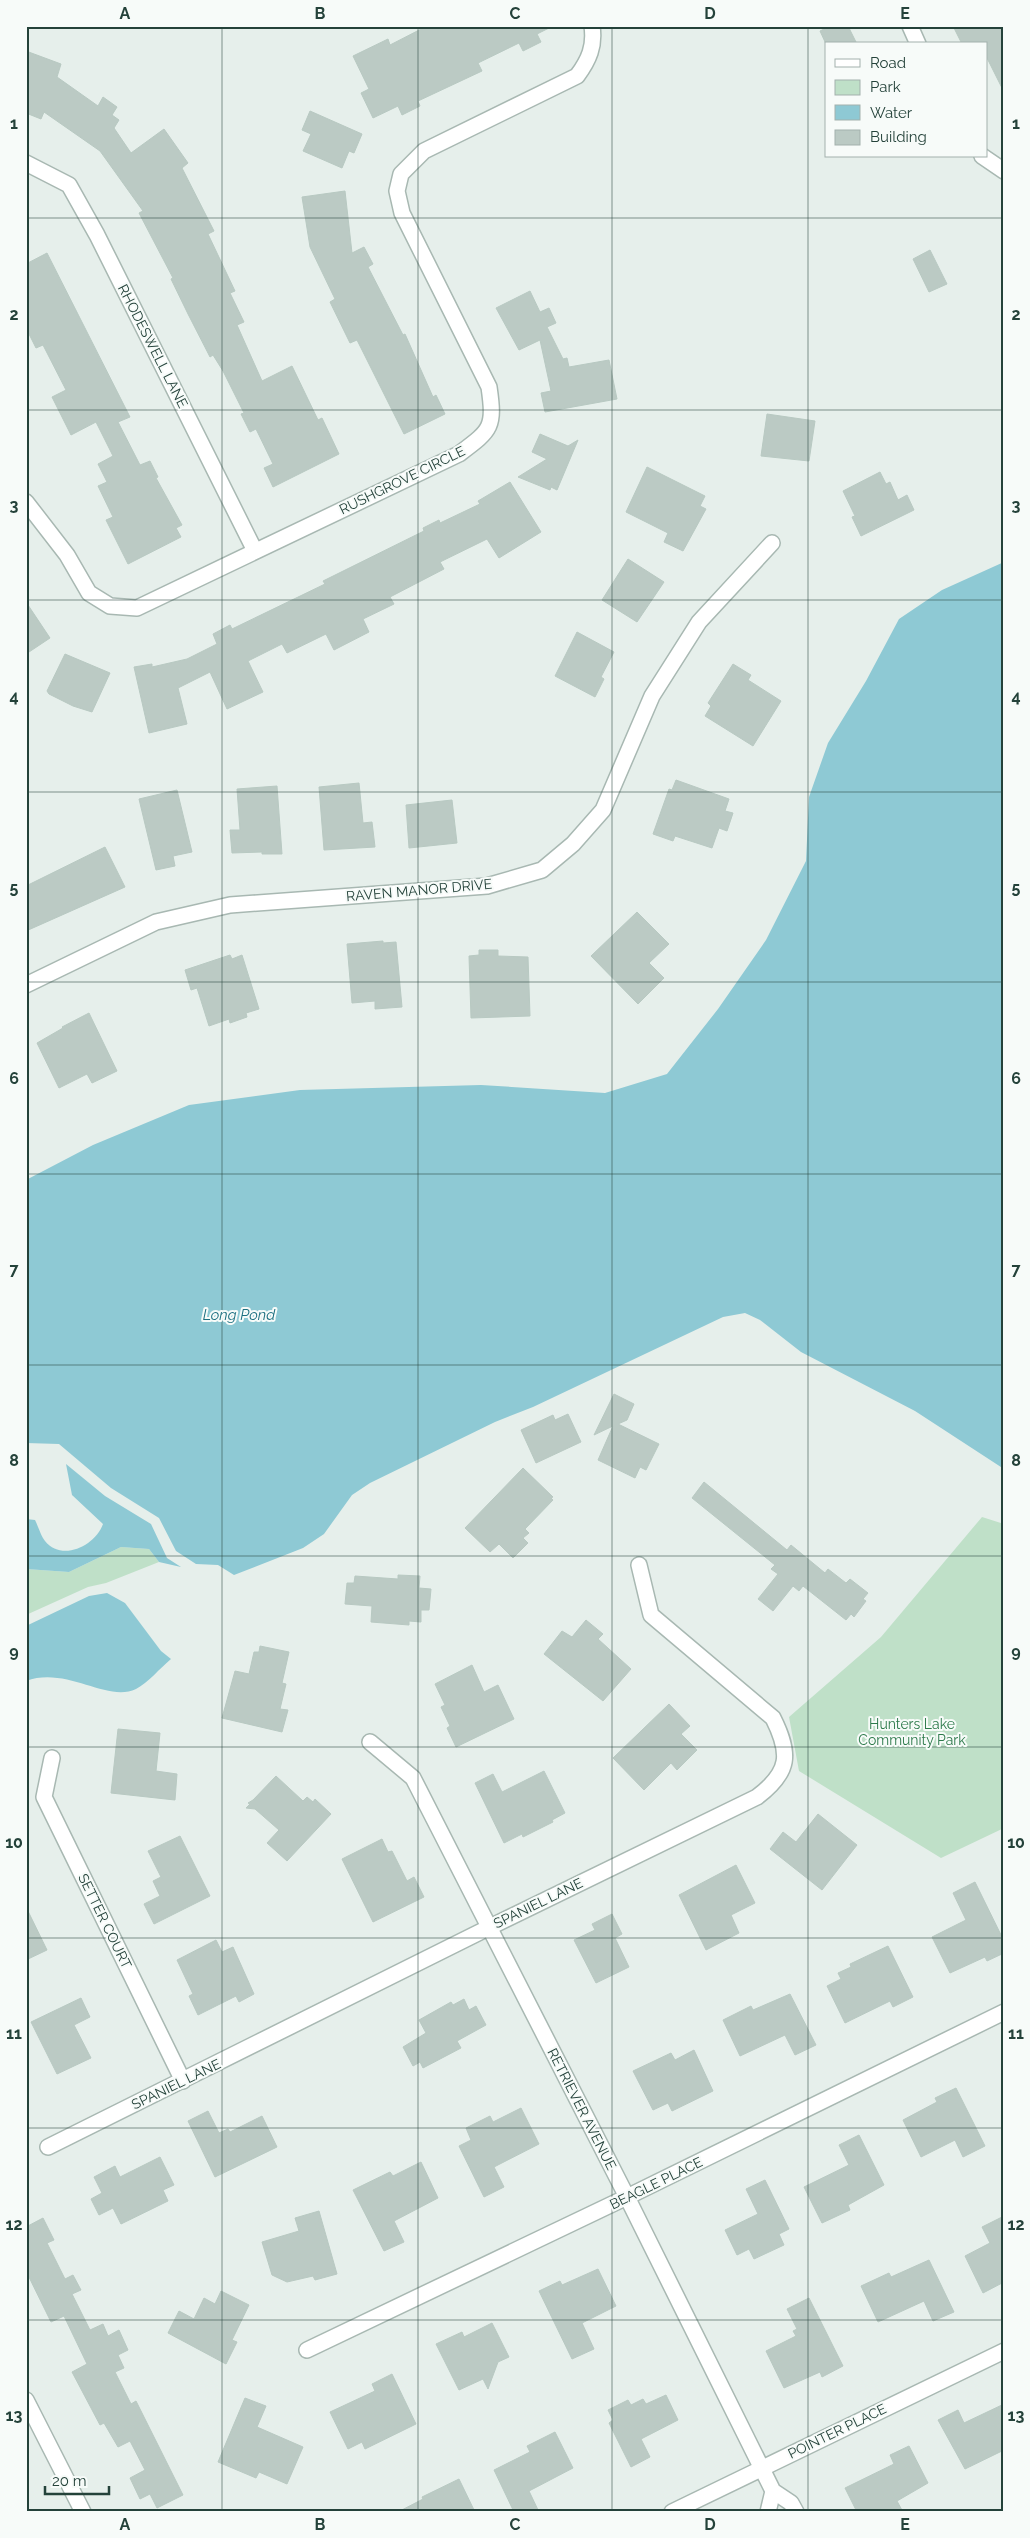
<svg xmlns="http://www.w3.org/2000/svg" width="1030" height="2538" font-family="Raleway,sans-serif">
  <rect width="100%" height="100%" fill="#e6efeb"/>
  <!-- green -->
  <path fill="#bfe0c8" d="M982 1517 1004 1524V1828L941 1858 799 1771 789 1717 881 1637Z
    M121 1547 149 1549 159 1562 106 1583 88 1587 26 1615V1569L69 1572Z"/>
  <!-- water -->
  <path fill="#8ec9d4" d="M1004 562V1469L915 1411 801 1352 760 1320 745 1313 723 1317 533 1407 495 1422 370 1483 352 1495 324 1534 303 1548 234 1575 218 1565 196 1564 176 1551 159 1518 111 1488 59 1444 26 1443V1180L93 1145 189 1105 300 1090 481 1085 605 1093 667 1074 718 1009 766 940 806 861 809 797 828 743 866 681 899 619 942 590Z
    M66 1464 105 1496 151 1524 167 1558 181 1567 159 1562 149 1549 121 1547 69 1572 26 1569V1519L35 1520C38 1526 41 1536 45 1541 62 1562 95 1546 103 1524L72 1495Z
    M107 1593 125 1603 161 1651 171 1659C160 1668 148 1683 136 1689 107 1703 67 1666 26 1681V1626L89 1596Z"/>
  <!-- building -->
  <path fill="#bbcac4" stroke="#b8c9c2" d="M427 26H553L537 34 541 42 523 51 519 43 478 63 482 71 418 101 420 106 402 115 398 106 373 118 361 93 369 89 353 56 388 39 390 45Z
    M830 26H848L857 44H826L820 31Z
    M953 26H1004V92L986 56V44H962Z
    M26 51 61 64 57 77 98 106 103 97 117 107 112 115 119 120 114 128 131 153 164 129 188 163 182 168 214 231 208 234 235 291 230 293 244 322 237 325 262 381 292 366 318 420 322 418 339 454 273 487 264 468 273 464 256 429 250 432 241 414 244 413 223 371 213 355 210 357 188 314 171 279 173 278 139 213 143 211 100 151 44 112 41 119 26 113Z
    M310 111 362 134 354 153 349 151 342 168 303 151 311 134 302 130Z
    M345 191 352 253 364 247 373 264 368 267 403 335 405 334 433 397 436 395 445 414 404 434 357 340 350 343 330 302 335 299 310 247 302 197Z
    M930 250 947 284 929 292 913 259Z
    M47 253 130 417 118 422 140 465 150 461 158 477 156 478 182 525 176 528 181 537 128 564 106 520 113 517 98 486 107 482 98 464 113 456 96 422 71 435 52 397 66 390 43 345 36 348 26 328V264Z
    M530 291 540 312 549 308 556 323 547 327 563 359 567 358 569 367 609 360 617 399 545 412 541 393 551 391 540 340 519 350 496 308Z
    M767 414 815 421 809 461 761 456Z
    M540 434 568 446 578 440 557 490 551 487 550 490 518 477 547 459 532 452Z
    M647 467 705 496 700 506 706 509 683 551 664 542 668 533 626 512Z
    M880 472 886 484 890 482 898 500 907 495 914 510 861 536 852 517 855 516 843 491Z
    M510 482 541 532 499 558 487 539 440 562 444 569 390 597 394 604 363 619 369 632 334 650 326 634 287 653 282 644 248 661 263 692 227 709 210 672 178 688 187 724 149 733 134 667 152 664V667L187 659 217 644 213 634 230 625 232 629 325 584 323 581 424 531 423 528 439 520 440 523 480 504 478 501Z
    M628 559 664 582 637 622 602 600Z
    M26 602 50 638 26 654Z
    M577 632 614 652 601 677 604 679 595 697 555 676Z
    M65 654 110 673 92 712 73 706 49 694 47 691Z
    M733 664 751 675 748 680 781 701 753 746 705 716 711 706 708 703Z
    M676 780 729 799 725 811 733 813 727 831 719 828 712 848 675 836 673 841 653 834 669 789 672 790Z
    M359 783 363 823 372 822 375 847 324 850 319 787Z
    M277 786 282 854H262V852L232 853 230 830H240L237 789Z
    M177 790 192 852 173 856 175 866 156 870 139 799Z
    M452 800 457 843 409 848 406 805Z
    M105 847 125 887 26 931V886Z
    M637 912 669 944 649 963 664 978 638 1004 591 956Z
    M383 941V943L396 942 402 1007 375 1009V1001L352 1003 347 944Z
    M479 950H498V956L528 957 530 1016 471 1018 469 956 479 955Z
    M230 955 232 959 242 955 259 1009 246 1013 247 1017 230 1023 229 1019 209 1026 197 988 191 990 185 970Z
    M89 1013 117 1071 92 1083 87 1074 59 1088 37 1043 63 1028 62 1027Z
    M614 1394 634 1404 627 1420 618 1424 659 1444 646 1470 640 1467 635 1478 598 1460 613 1426 594 1435Z
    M568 1414 581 1442 536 1463 521 1430 553 1415 555 1420Z
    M523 1468 553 1497 551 1498 553 1500 525 1529 529 1533 523 1538 528 1543 513 1558 499 1544 490 1552 465 1528Z
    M704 1482 787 1550 791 1545 825 1573 828 1569 846 1583 850 1579 868 1593 863 1599 866 1601 854 1617 851 1614 846 1620 803 1586 799 1591 793 1586 773 1611 758 1599 778 1574 771 1569 775 1565 692 1498Z
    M398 1575 420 1576 419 1588 431 1589 429 1610H421V1622L409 1621V1625L371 1622 372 1606 345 1604 347 1583H354L355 1576 398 1579Z
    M586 1620 603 1634 598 1639 631 1669 603 1701 544 1654 562 1631 572 1637Z
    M260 1646 289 1652 282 1683 286 1684 280 1709 288 1710 282 1732 222 1718 235 1671 249 1674 254 1652H259Z
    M472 1665 484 1692 498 1685 514 1719 456 1747 447 1728 450 1726 441 1707 445 1705 435 1684Z
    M669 1704 690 1726 681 1734 697 1750 677 1770 671 1763 644 1790 613 1758Z
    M118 1729 160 1733 156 1771 177 1774 175 1800 111 1793Z
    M544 1771 565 1813 552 1820 553 1822 523 1837 522 1834 504 1843 475 1783 493 1774 502 1792Z
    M276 1776 303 1801 307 1797 313 1802 315 1799 331 1814 287 1861 267 1843 279 1830 255 1809 246 1808 250 1804 248 1803 253 1800Z
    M818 1814 857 1845 822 1890 770 1849 783 1832 796 1842Z
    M180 1836 210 1896 154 1924 144 1904 160 1896 153 1881 161 1877 148 1851Z
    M382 1839 388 1852 392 1851 407 1881 414 1877 424 1897 373 1922 342 1859Z
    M736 1865 755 1903 731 1915 739 1933 706 1950 679 1895Z
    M975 1882 1004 1941V1953L987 1961 985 1957 950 1973 932 1937 966 1920 953 1893Z
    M26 1907 47 1950 26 1960Z
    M612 1914 622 1934 615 1938 629 1967 596 1983 574 1940 595 1930 592 1924Z
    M216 1940 222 1952 233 1947 254 1994 239 2002 236 1996 198 2015 189 1996 193 1994 177 1960Z
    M888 1946 913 1997 893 2007 890 2001 845 2023 827 1986 841 1979 838 1973 851 1967 850 1964Z
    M790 1994 816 2045 795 2055 785 2035 740 2056 723 2020 751 2006 753 2010Z
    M81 1998 90 2017 74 2025 91 2058 57 2074 31 2022Z
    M464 1999 469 2010 476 2006 486 2025 457 2041 461 2048 423 2068 420 2062 413 2066 403 2047 426 2033 419 2020 451 2002 453 2005Z
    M694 2050 713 2091 672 2111 668 2103 653 2110 633 2071 671 2053 675 2060Z
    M956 2088 985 2146 963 2157 955 2140 921 2157 903 2120 937 2102 935 2098Z
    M521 2108 539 2144 494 2167 504 2187 484 2197 459 2146 471 2140 466 2128 490 2116 493 2122Z
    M208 2111 219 2133 228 2129 230 2132 262 2116 277 2147 215 2177 188 2121Z
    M859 2135 884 2185 848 2205 850 2210 822 2223 804 2187 849 2165 839 2145Z
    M160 2157 174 2185 163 2190 168 2201 121 2224 113 2208 99 2215 91 2199 102 2193 94 2177 115 2166 120 2177Z
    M421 2162 438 2198 394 2221 404 2242 384 2251 353 2190 390 2172 393 2176Z
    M765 2180 789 2229 779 2234 784 2245 754 2259 749 2249 737 2255 725 2230 758 2214 746 2189Z
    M319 2211 337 2274 315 2280 313 2276 287 2282 272 2275 262 2242 299 2231 295 2218Z
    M1004 2216V2282L983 2293 965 2256 990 2243 982 2227Z
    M43 2218 54 2240 47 2243 65 2279 73 2275 81 2290 72 2294 90 2330 103 2324 108 2336 119 2330 128 2350 118 2355 124 2368 115 2372 131 2404 136 2401 183 2495 157 2508 150 2494 140 2499 130 2478 145 2470 130 2441 118 2447 104 2423 100 2425 72 2372 87 2364 64 2316 51 2322 26 2271V2227Z
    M929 2260 954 2312 933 2321 924 2301 878 2322 861 2286 889 2273 891 2277Z
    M598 2269 616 2306 582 2323 594 2349 572 2359 539 2291 560 2281 562 2285Z
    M221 2291 249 2305 232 2340 237 2342 226 2364 168 2333 179 2311 194 2319 204 2298 215 2304Z
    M809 2298 843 2366 822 2377 820 2372 784 2388 766 2351 796 2336 793 2331 797 2329 787 2309Z
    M492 2323 509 2357 498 2362 488 2389 483 2379 459 2390 436 2344 462 2332 464 2337Z
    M392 2374 416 2424 365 2449 362 2442 348 2449 330 2412 375 2391 372 2384Z
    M666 2395 678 2420 641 2439 650 2457 631 2467 609 2423 613 2420 608 2410 628 2400 631 2405 643 2399 646 2404Z
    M245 2398 266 2406 257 2427 303 2447 287 2484 259 2472 256 2478 218 2462Z
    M1004 2404V2450L965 2469 938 2420 958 2410 964 2423Z
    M555 2432 573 2468 529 2491 539 2512H514L494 2470 530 2452 527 2446Z
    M909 2446 928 2483 897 2501 903 2512H857L845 2488 894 2464 890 2455Z
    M459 2479 475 2512H398L423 2499 422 2497Z"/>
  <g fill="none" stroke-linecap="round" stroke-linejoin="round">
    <!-- minor casing -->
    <g stroke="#a8b8b2" stroke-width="18">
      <path id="minor" d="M910 26 918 44
        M982 156 1004 171
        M26 163 69 185 97 235 255 551
        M26 502 67 555 89 593 110 606 137 608 459 454C491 430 495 428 489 387L402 213 397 191 401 174 424 151 577 76C589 60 595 46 592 26
        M26 985 156 922 230 905 487 886 542 870 573 844 603 810 652 696 699 622 772 543
        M370 1742 413 1778 627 2197 773 2491 791 2503 796 2512
        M52 1758 44 1797 183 2081
        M48 2147 490 1927 757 1797C790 1772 791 1754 773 1718L651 1615 639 1565
        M307 2350 627 2197 1004 2012
        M26 2400 83 2512
        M672 2512 1004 2351
        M768 2512 773 2491"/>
    </g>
    <!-- minor -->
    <use href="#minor" stroke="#fff" stroke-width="15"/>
  </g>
  <!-- grid -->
  <path fill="none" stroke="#24423a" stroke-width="1" stroke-opacity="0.55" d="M222 26V2512M418 26V2512M612 26V2512M808 26V2512M26 218H1004M26 410H1004M26 600H1004M26 792H1004M26 982H1004M26 1174H1004M26 1365H1004M26 1556H1004M26 1747H1004M26 1938H1004M26 2128H1004M26 2320H1004"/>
  <g text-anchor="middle" stroke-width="4" stroke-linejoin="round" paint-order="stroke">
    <!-- street labels -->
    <g font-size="14" fill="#24423a" stroke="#f7fbf9">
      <text transform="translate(153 346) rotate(63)" y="5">RHODESWELL LANE</text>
      <text transform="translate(402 480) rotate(-26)" y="5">RUSHGROVE CIRCLE</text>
      <text transform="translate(419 890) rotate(-5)" y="5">RAVEN MANOR DRIVE</text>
      <text transform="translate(538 1903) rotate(-26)" y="5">SPANIEL LANE</text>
      <text transform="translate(105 1921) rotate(64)" y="5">SETTER COURT</text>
      <text transform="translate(176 2084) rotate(-26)" y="5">SPANIEL LANE</text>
      <text transform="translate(582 2109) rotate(63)" y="5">RETRIEVER AVENUE</text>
      <text transform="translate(656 2183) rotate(-26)" y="5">BEAGLE PLACE</text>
      <text transform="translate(837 2431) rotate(-26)" y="5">POINTER PLACE</text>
    </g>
    <!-- park labels -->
    <g font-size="14" fill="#2d7a4b" stroke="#f7fbf9">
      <text x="912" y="1729">Hunters Lake<tspan x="912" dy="16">Community Park</tspan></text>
    </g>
    <!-- water labels -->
    <g font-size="15" font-style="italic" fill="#1c6f80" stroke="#f7fbf9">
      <text x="239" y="1320">Long Pond</text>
    </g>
  </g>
  <!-- border -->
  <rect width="1030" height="2538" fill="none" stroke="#f7fbf9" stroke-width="55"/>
  <!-- legend -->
  <rect x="825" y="42" width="162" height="115" fill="#f7fbf9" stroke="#a3b1ad"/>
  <rect x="835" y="59" width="25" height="8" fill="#ffffff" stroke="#a3b1ad"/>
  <text x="870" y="68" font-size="15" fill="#24423a">Road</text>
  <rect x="835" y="80" width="25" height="15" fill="#bfe0c8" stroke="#a3b1ad"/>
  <text x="870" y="92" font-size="15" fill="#24423a">Park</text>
  <rect x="835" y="105" width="25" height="15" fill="#8ec9d4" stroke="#a3b1ad"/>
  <text x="870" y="118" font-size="15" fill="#24423a">Water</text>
  <rect x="835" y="130" width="25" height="15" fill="#bbcac4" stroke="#a3b1ad"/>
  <text x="870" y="142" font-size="15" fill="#24423a">Building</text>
  <!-- scale -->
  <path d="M45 2486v8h64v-8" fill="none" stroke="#24423a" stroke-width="2.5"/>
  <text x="52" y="2486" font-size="15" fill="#24423a" stroke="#f7fbf9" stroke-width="4" paint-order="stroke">20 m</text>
  <rect x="28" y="28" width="974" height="2482" fill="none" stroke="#24423a" stroke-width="2"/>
  <g font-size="16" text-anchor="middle" font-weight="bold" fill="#24423a">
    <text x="125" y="19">A</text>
    <text x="320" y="19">B</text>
    <text x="515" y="19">C</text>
    <text x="710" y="19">D</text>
    <text x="905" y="19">E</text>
    <text x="14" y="129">1</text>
    <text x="1016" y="129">1</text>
    <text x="14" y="320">2</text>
    <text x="1016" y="320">2</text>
    <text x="14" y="511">3</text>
    <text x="1016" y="511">3</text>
    <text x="14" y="702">4</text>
    <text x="1016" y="702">4</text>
    <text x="14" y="893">5</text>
    <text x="1016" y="893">5</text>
    <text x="14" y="1084">6</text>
    <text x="1016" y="1084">6</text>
    <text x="14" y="1275">7</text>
    <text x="1016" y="1275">7</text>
    <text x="14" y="1466">8</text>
    <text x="1016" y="1466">8</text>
    <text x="14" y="1657">9</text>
    <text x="1016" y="1657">9</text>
    <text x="14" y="1848">10</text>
    <text x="1016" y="1848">10</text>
    <text x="14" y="2039">11</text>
    <text x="1016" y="2039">11</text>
    <text x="14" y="2230">12</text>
    <text x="1016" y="2230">12</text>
    <text x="14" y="2421">13</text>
    <text x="1016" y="2421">13</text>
    <text x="125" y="2530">A</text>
    <text x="320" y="2530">B</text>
    <text x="515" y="2530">C</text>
    <text x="710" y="2530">D</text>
    <text x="905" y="2530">E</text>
  </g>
</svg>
